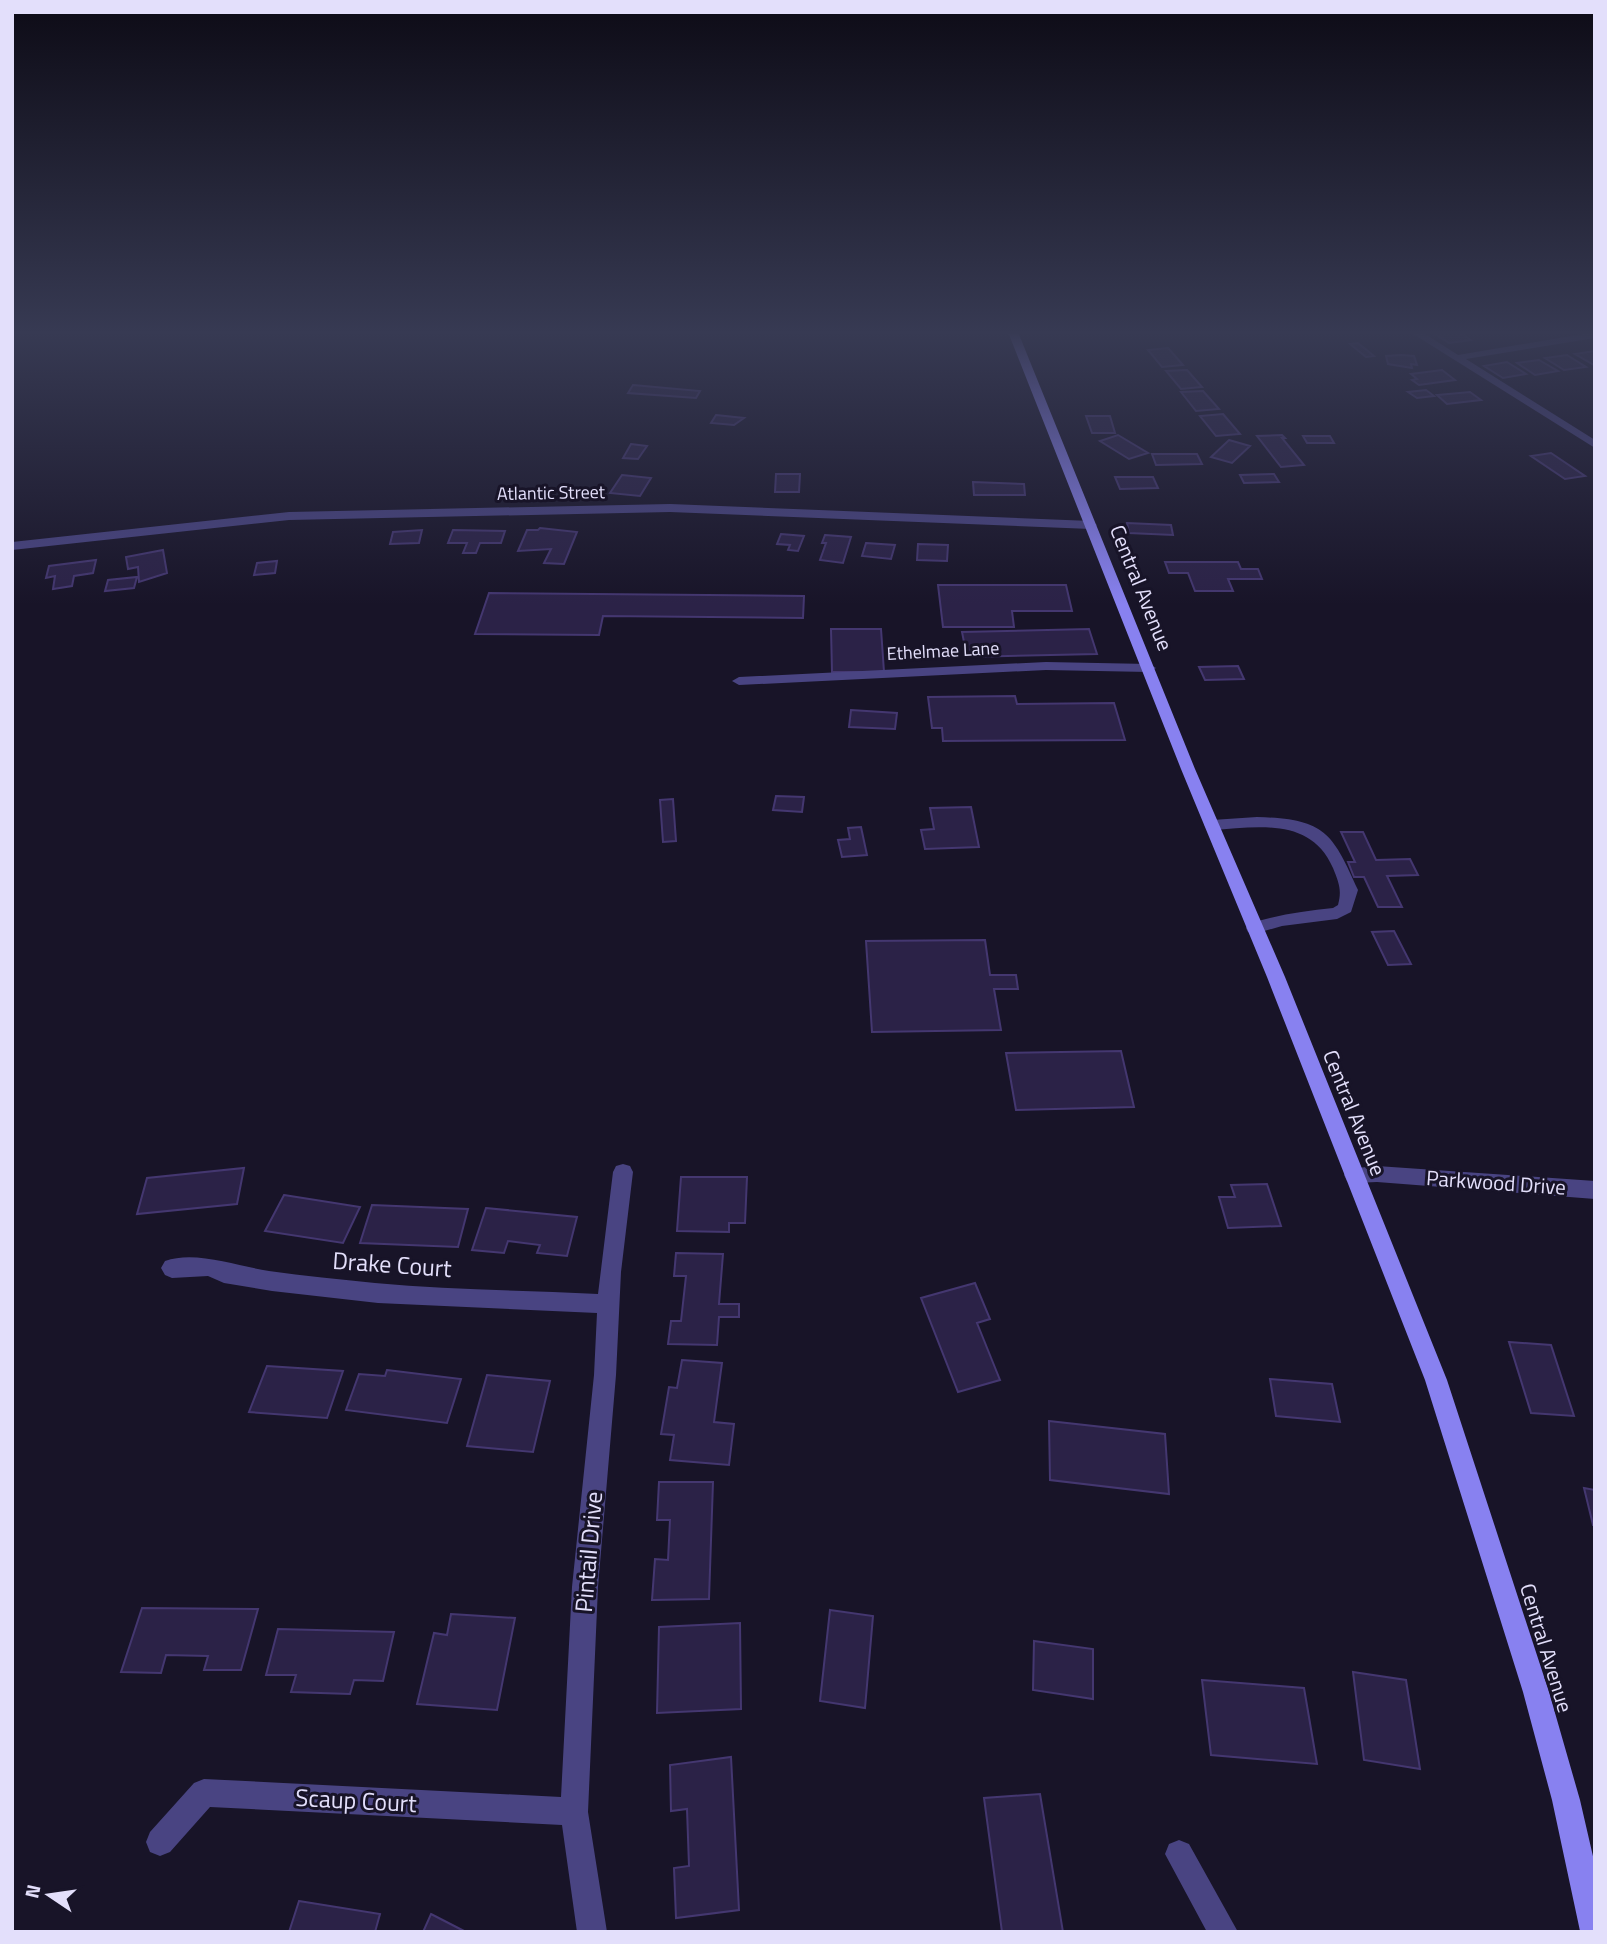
<svg xmlns="http://www.w3.org/2000/svg" width="1607" height="1944" font-family="'Titillium Web',sans-serif">
  <rect width="100%" height="100%" fill="#181428"/>
  <!-- building -->
  <path fill="#2b2247" stroke="#443770" stroke-width="2" d="M1432 332H1459L1471 340 1449 343Z
    M1358 343 1374 356 1366 357 1350 344Z
    M1168 348 1183 365 1162 367 1148 350Z
    M1595 351 1594 365 1575 354Z
    M1401 355 1414 356 1417 365 1411 364 1412 368 1388 364 1386 356Z
    M1567 355 1586 367 1564 370 1545 358Z
    M1539 360 1558 371 1535 375 1517 363Z
    M1507 362 1526 374 1503 378 1484 366Z
    M1187 370 1202 387 1181 389 1166 371Z
    M1442 370 1455 380 1419 385 1412 380 1417 379 1411 374Z
    M633 385 700 391 696 398 628 393Z
    M1426 390 1434 396 1417 398 1408 392Z
    M1203 391 1219 409 1196 411 1181 392Z
    M1470 392 1481 400 1447 404 1437 395Z
    M1223 414 1240 434 1216 436 1200 416Z
    M716 415 744 418 734 425 711 423Z
    M1086 416H1110L1115 433H1092Z
    M1118 435 1148 453 1129 459 1100 441Z
    M1282 435 1285 438H1282L1304 465 1281 467 1257 436Z
    M1303 436H1330L1334 443H1307Z
    M1229 440 1250 446 1232 463 1211 457Z
    M631 444 647 446 638 459 623 458Z
    M1551 453 1585 476 1565 479 1531 456Z
    M1152 454H1197L1202 464 1156 465Z
    M776 474H800L799 492H775Z
    M1274 474 1279 482 1244 483 1240 475Z
    M622 475 651 478 640 496 610 493Z
    M1115 477H1153L1158 488 1120 489Z
    M973 482 1024 484 1025 495H974Z
    M1127 523 1171 525 1173 535 1129 533Z
    M540 528 577 532 564 564 544 563 551 549 518 551 527 530H538Z
    M422 530 419 543 390 544 393 532Z
    M453 530 505 531 501 543H480L476 553H463L467 543H448Z
    M781 534 804 536 798 551 788 550 790 545 777 544Z
    M825 535 851 537 843 563 820 560 826 543H822Z
    M866 543 895 545 891 559 862 556Z
    M918 544 948 545 947 561 917 560Z
    M163 550 167 573 139 582 138 567 128 569 126 557Z
    M96 560 93 573 74 576 72 586 53 589 55 576 46 578 49 566Z
    M277 561 275 573 254 575 257 563Z
    M1165 562H1238L1241 569H1258L1262 579H1228L1233 591H1195L1188 573H1169Z
    M137 577 134 588 105 591 108 580Z
    M938 585H1066L1072 611H1012L1014 627H943Z
    M489 593 804 596 803 618 603 616 599 635 475 634Z
    M831 629H881L884 672H832Z
    M1089 629 1097 654 967 657 962 632Z
    M1238 666 1244 679 1205 680 1199 667Z
    M1015 696 1017 704 1114 703 1125 740 943 741 942 728H932L928 697Z
    M851 710 897 713 895 729 849 727Z
    M776 796 804 797 802 812 773 810Z
    M673 799 676 841 663 842 660 800Z
    M971 807 979 847 925 849 921 830 934 829 930 808Z
    M861 827 867 855 842 857 838 840 850 839 848 828Z
    M1341 832H1363L1376 860 1410 859 1418 875 1387 876 1402 907H1378L1364 877H1354L1348 862H1355Z
    M1394 931 1411 964 1388 965 1372 932Z
    M985 940 990 975H1016L1018 989H994L1001 1030 872 1032 866 941Z
    M1121 1051 1134 1107 1016 1110 1006 1053Z
    M244 1168 237 1204 137 1214 147 1178Z
    M681 1177H747L745 1223H729V1232L677 1231Z
    M1267 1184 1281 1226 1228 1228 1219 1197H1235L1231 1185Z
    M284 1195 360 1207 343 1243 265 1231Z
    M372 1205 468 1209 458 1247 360 1243Z
    M486 1208 577 1217 567 1256 537 1253 540 1245 508 1241 504 1253 472 1250Z
    M676 1253 723 1254 719 1304H739V1317H719L717 1345 668 1344 671 1321H681L686 1276H674Z
    M975 1283 990 1319 977 1323 1000 1380 958 1392 921 1298Z
    M1509 1342 1551 1345 1574 1416 1531 1413Z
    M682 1360 722 1363 714 1422 734 1424 729 1465 670 1460 674 1435 661 1434 669 1387 677 1388Z
    M267 1366 343 1371 327 1418 249 1412Z
    M387 1370 461 1379 447 1423 346 1410 359 1374 385 1376Z
    M487 1375 550 1381 533 1452 467 1446Z
    M1270 1379 1332 1384 1340 1422 1276 1416Z
    M1049 1421 1165 1434 1169 1494 1050 1480Z
    M659 1482H713L709 1599 652 1600 655 1559 668 1560 670 1520H657Z
    M1584 1488 1595 1490V1525H1593Z
    M142 1608 258 1609 241 1670H204L208 1656 166 1655 161 1673 121 1672Z
    M830 1610 873 1616 865 1708 820 1701Z
    M451 1614 515 1618 497 1710 417 1704 434 1633 447 1635Z
    M740 1623 741 1709 657 1713 659 1627Z
    M278 1629 394 1632 383 1681 354 1680 350 1694 291 1692 296 1675H266Z
    M1034 1641 1093 1649V1699L1033 1690Z
    M1353 1672 1406 1680 1420 1769 1364 1760Z
    M1202 1680 1304 1688 1317 1764 1211 1755Z
    M731 1757 739 1910 676 1918 674 1868 689 1866 687 1809 671 1811 670 1765Z
    M1040 1794 1063 1932H1002L984 1798Z
    M299 1901 380 1914 375 1932H289Z
    M431 1914 466 1932H423Z"/>
  <g fill="none" stroke-linecap="round" stroke-linejoin="round">
    <!-- street -->
    <path fill="#494482" fill-rule="evenodd" d="M1410 332H1422L1458 355 1595 332V338L1466 359 1595 440V448Z
      M670 504 1091 521 1097 525 1091 529 670 512 289 520 12 550V542L289 512Z
      M1046 662 1149 664 1156 668 1149 672 1046 670 739 685 732 681 739 677Z
      M1257 817C1325 819 1332 832 1358 890L1351 912 1337 919 1282 926 1254 934 1248 932 1246 928 1248 924C1276 915 1304 911 1333 908L1338 905C1342 890 1339 883 1333 868 1311 817 1258 827 1212 830L1204 825 1212 820Z
      M623 1164 630 1166 633 1172 621 1272 616 1375 598 1587 588 1812 607 1932H577L562 1825 210 1807 170 1852 160 1856 150 1852 146 1842 150 1832 194 1783 204 1779 561 1797 572 1587 594 1375 597 1313 378 1303 272 1291 224 1283 208 1276 172 1278 165 1275 161 1268 165 1261C195 1250 237 1266 269 1271 304 1276 340 1279 375 1283 449 1290 524 1290 598 1294L613 1172 616 1166Z
      M1377 1166 1595 1181V1199L1377 1182 1354 1183 1347 1181 1344 1175 1347 1169Z
      M1179 1840 1189 1844 1238 1932H1207L1165 1854 1169 1844Z"/>
    <!-- secondary -->
    <path fill="#8881f0" fill-rule="evenodd" d="M1008 332H1018L1195 769 1285 977 1447 1380 1549 1692 1580 1800 1595 1865V1932L1580 1931 1552 1800 1523 1692 1425 1380 1267 977 1181 769Z"/>
  </g>
  <!-- sky -->
  <linearGradient id="sky" x2="0" y2="1"><stop stop-color="#0d0b16"/><stop offset="0.55" stop-color="#373a53"/><stop offset="1" stop-color="#373a53" stop-opacity="0"/></linearGradient>
  <rect width="1607" height="605" fill="url(#sky)"/>
  <g text-anchor="middle" stroke-width="6" stroke-linejoin="round" paint-order="stroke">
    <!-- far-street labels -->
    <g font-size="18" fill="#e3dffb" stroke="#181428">
      <text transform="translate(551 493) rotate(-1)" y="6">Atlantic Street</text>
      <text transform="translate(943 651) rotate(-3)" y="6">Ethelmae Lane</text>
    </g>
    <!-- street labels -->
    <g font-size="21" fill="#e3dffb" stroke="#181428">
      <text transform="translate(1141 588) rotate(68)" y="7">Central Avenue</text>
      <text transform="translate(1354 1113) rotate(68)" y="7">Central Avenue</text>
      <text transform="translate(1496 1183) rotate(4)" y="7">Parkwood Drive</text>
      <text transform="translate(1546 1648) rotate(73)" y="7">Central Avenue</text>
    </g>
    <!-- near-street labels -->
    <g font-size="24" fill="#e3dffb" stroke="#181428">
      <text transform="translate(392 1265) rotate(4)" y="8">Drake Court</text>
      <text transform="translate(589 1552) rotate(-85)" y="8">Pintail Drive</text>
      <text transform="translate(356 1801) rotate(3)" y="8">Scaup Court</text>
    </g>
  </g>
  <!-- border -->
  <rect width="1607" height="1944" fill="none" stroke="#e3dffb" stroke-width="28"/>
  <!-- north arrow -->
  <g transform="translate(49 1895) rotate(283)" stroke="#181428" stroke-width="5" paint-order="stroke">
  <path d="M0-5L12 26L0 18L-12 26Z" fill="#e3dffb"/>
  <text y="-10" font-size="19" font-weight="bold" text-anchor="middle" fill="#e3dffb">N</text>
  </g>
</svg>
